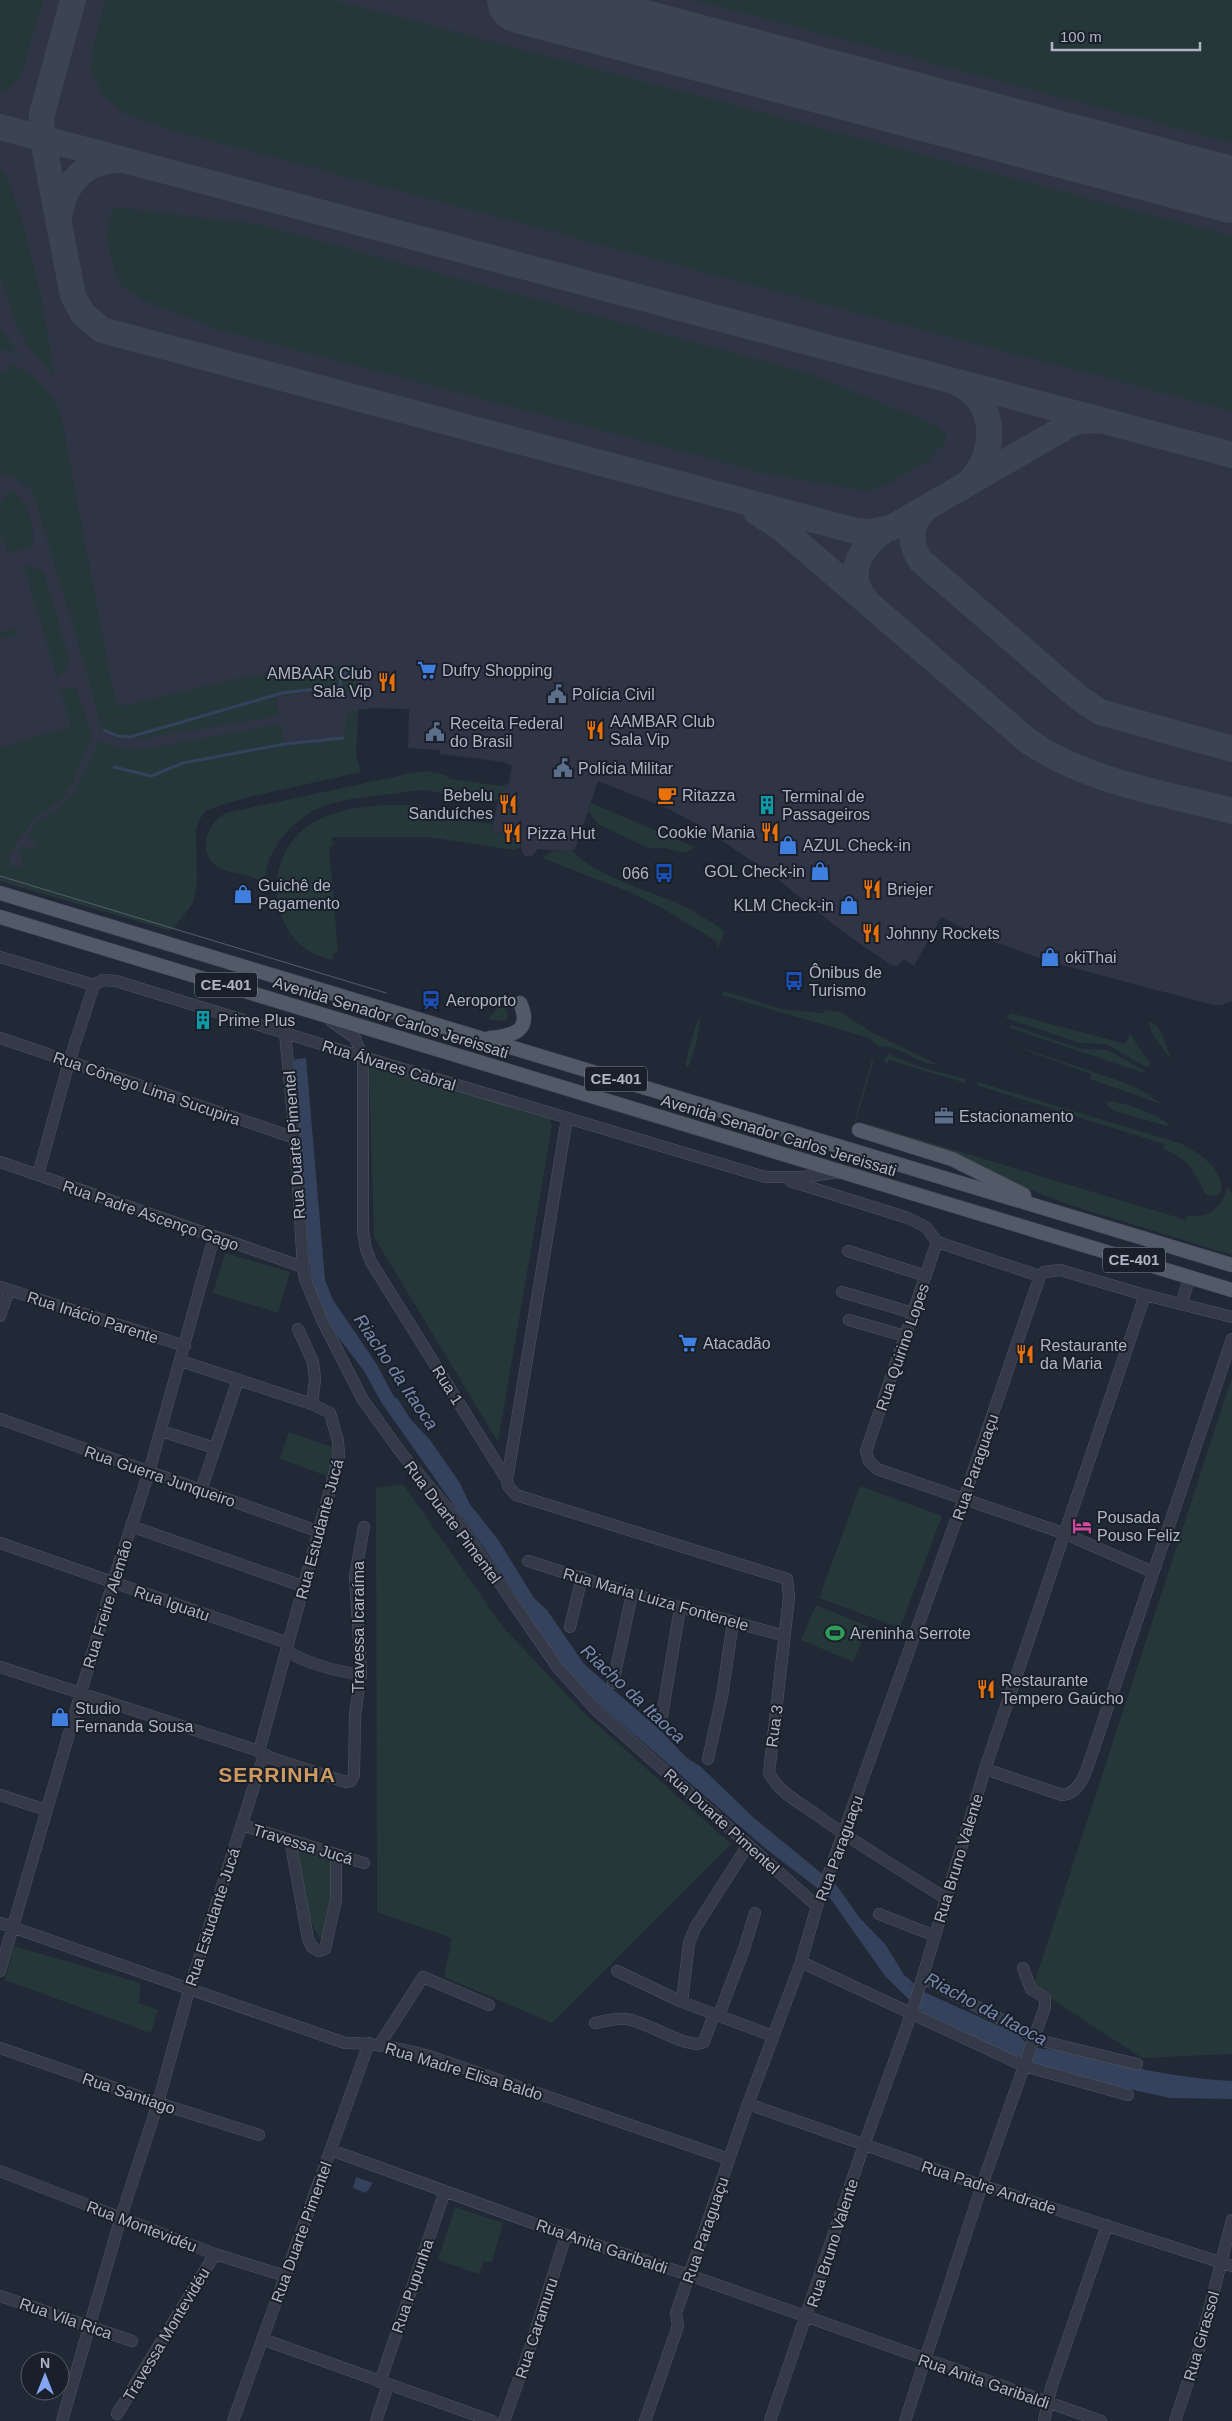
<svg xmlns="http://www.w3.org/2000/svg" width="1232" height="2421" font-family="Helvetica,sans-serif">
  <rect width="100%" height="100%" fill="#212836"/>
  <!-- airport -->
  <path fill="#2f3544" d="M0 0H1232V1001L1221 1005H1213L1051 962 983 938 941 917 914 966 904 959 897 966 891 965 843 932 770 873 700 826 671 810 598 781 575 849 565 851 538 849 532 856H525L522 852 521 844 492 829 499 795 509 783 512 766 503 762 440 754V750L408 748 409 709 372 708 358 710 356 755 294 759 66 889 71 895 67 901 0 881Z"/>
  <!-- green -->
  <path fill="#26373a" d="M0 0H43L21 76 13 86 0 92Z
    M106 0H334L1232 236V411L770 290 171 130 121 112 104 96 91 72 93 45Z
    M694 0H1232V143Z
    M0 170C21 186 52 346 54 377L27 346 14 319 0 277Z
    M121 208 257 224 808 373 936 425 946 435 945 442 929 460 884 486 868 491 767 474 216 329 147 302 121 286 116 276 106 236 110 214 114 209Z
    M0 329 21 356 0 349Z
    M11 364C34 373 48 388 60 410L115 701 123 706 244 677 306 668 358 664V693H342L340 686 276 698 279 716 138 739H117L102 731 84 663 33 493 18 479 0 473V371L8 373Z
    M11 489C28 501 37 527 32 547L8 553 0 531V502Z
    M32 566 41 570 45 576 70 661 60 676 57 677 24 567Z
    M17 628 19 634 0 639V633Z
    M76 687 92 735 72 784 61 799 34 819 7 856 10 859 9 865 20 868 23 857 18 856 23 846 34 852 37 844 28 839C31 820 51 815 63 804 81 788 88 761 99 741L126 749 149 748 281 724 284 743 343 738 348 710H357L356 755 361 772 248 797 207 810 199 820 196 831 197 884 192 905 171 931 0 881V747L71 727 60 690Z
    M431 771 432 773 443 774 450 779 501 786 509 783 499 795 498 801 422 790 351 799 329 804 312 811 291 827 280 840 270 857 263 882C258 880 254 877 249 876 240 873 231 873 222 869 196 857 204 824 226 813L412 773Z
    M591 803 695 847 686 853 664 848H648L598 824 588 811Z
    M384 805H416L459 820 493 824 492 829 521 845 520 848 514 850 427 837H332L333 846 329 847 338 953 333 954V960C270 949 257 862 308 826 329 811 358 807 384 805Z
    M571 850C598 877 642 888 677 903 693 910 708 920 723 930L724 934 717 949 716 941 662 908 632 893 542 858 553 851Z
    M724 991 781 1009 819 1013H823L824 1010 841 1012 871 1032 937 1064C917 1066 899 1043 879 1047L869 1038 722 995Z
    M498 1008H504L508 1013 507 1020 497 1021 488 1019Z
    M1010 1013 1125 1044 1130 1034 1151 1065 1146 1067 1106 1044 1080 1043 1006 1018Z
    M701 1017 697 1041 689 1066 687 1067 685 1064 696 1024Z
    M1151 1022C1161 1025 1168 1050 1171 1060L1153 1035 1149 1023Z
    M1011 1025 1081 1049 1108 1050 1145 1071 1144 1073 1010 1028Z
    M995 1039 1123 1082 1139 1089 1164 1105 1090 1079 1091 1074Z
    M889 1054 920 1067 966 1079 965 1083 889 1060 886 1065 884 1058Z
    M874 1059 856 1121 854 1123 871 1062Z
    M372 1066 550 1119 552 1126 498 1442 374 1237 369 1070Z
    M978 1082 1182 1144C1198 1152 1226 1171 1221 1192L1216 1196 1206 1195C1194 1171 1189 1159 1163 1149L1164 1144 976 1085Z
    M1109 1101C1124 1102 1163 1116 1171 1127L1114 1111 1107 1105Z
    M868 1124 1186 1220 1188 1215C1209 1220 1223 1206 1227 1186L1232 1193V1255L1070 1205 867 1127Z
    M225 1253 290 1272 278 1313 213 1293Z
    M1232 1377V2054L1142 2058 1033 1987Z
    M289 1432 337 1449 327 1476 280 1459Z
    M403 1484 503 1627 584 1713 731 1844 552 2023 444 1977 452 1938 377 1912 376 1488Z
    M860 1486 942 1516 900 1628 819 1598Z
    M816 1605 868 1626 853 1662 801 1640Z
    M297 1849 335 1861 332 1903 322 1940C301 1914 301 1882 297 1849Z
    M14 1946 140 1983 139 2003 158 2010 151 2033 5 1980Z
    M455 2207 503 2223 492 2262 484 2261 479 2274 438 2260Z"/>
  <!-- water -->
  <path fill="#35425d" d="M306 1058 325 1280 333 1300 376 1363 400 1408 430 1440 460 1483 469 1503 499 1541 534 1598 547 1610 584 1664 662 1732 687 1758 701 1767 753 1817 837 1886 859 1917 885 1944 911 1986 1019 2035C1024 2042 1030 2045 1038 2048 1046 2050 1056 2049 1064 2051 1120 2065 1175 2078 1232 2081V2099L1170 2098 1059 2074 1018 2056 1011 2058 925 2015 885 1976 830 1898 765 1848 578 1686 548 1645 486 1551 381 1402 364 1371 329 1325 313 1289 309 1262 294 1062 295 1059Z
    M356 2177 373 2183 366 2193 353 2188Z"/>
  <g fill="none" stroke-linecap="round" stroke-linejoin="round">
    <!-- stream -->
    <path stroke="#35425d" stroke-width="3" d="M104 730 117 736 130 737 282 693 341 686 340 679 346 673
      M114 767 151 776 183 763 210 758 284 744 343 738
      M396 1399 410 1421
      M905 1977 916 1988"/>
    <!-- taxiway -->
    <path stroke="#3c4352" stroke-width="26" d="M73 0 42 114 41 130 73 296 83 314 102 330 856 531 869 532 891 528 1069 425 1079 421 1101 420
      M0 127 1232 455
      M59 217C64 184 84 160 120 160
      M958 383C997 403 998 451 970 481
      M927 507C910 522 908 543 921 561L1078 697 1100 712 1232 749
      M756 512 781 528 1028 741C1087 782 1164 793 1232 811
      M867 601C842 574 862 546 886 529"/>
    <!-- runway -->
    <path stroke="#3c4352" stroke-width="66" d="M520 0 1232 190"/>
    <!-- minor casing -->
    <g stroke="#4f5562" stroke-width="12">
      <path id="minor" d="M0 957 94 985
        M94 985 103 980 116 981 363 1057 765 1177H802L840 1172
        M331 1021 355 1038 363 1057V1231L366 1249 371 1262 507 1480 508 1486 516 1495 787 1579 789 1597 769 1773C778 1791 798 1802 814 1813 857 1844 902 1871 947 1899
        M285 1033 295 1138 303 1267 305 1279 322 1320 363 1400 402 1454 450 1511 558 1668 596 1710 817 1906
        M0 1038 295 1138
        M0 1162 303 1267
        M38 1175 69 1062 94 985
        M790 1181 908 1218 926 1227 937 1242 1040 1276
        M937 1242 866 1451 869 1461 877 1469 1063 1533 1153 1572
        M848 1251 926 1276
        M0 1287 185 1346
        M842 1292 913 1313
        M1181 1304 1190 1277
        M0 1316 9 1290
        M849 1320 905 1336
        M298 1329 313 1362 315 1379 312 1404
        M0 1419 320 1532
        M161 1431 215 1448
        M507 1480 567 1118
        M201 1490 238 1380
        M131 1526 305 1587
        M0 1543 288 1643
        M528 1561 632 1594 785 1636
        M570 1627 582 1577
        M286 1650C302 1662 340 1673 361 1674
        M0 1667 259 1751 271 1758 346 1782 351 1781 354 1775 355 1715 361 1674 355 1576 364 1527
        M613 1683 632 1594
        M662 1716 680 1608
        M708 1759 722 1696 733 1622
        M985 1769 1062 1795C1082 1794 1087 1767 1093 1751L1232 1339
        M0 1795 46 1810
        M242 1825 364 1863
        M290 1840 308 1939 312 1947 319 1951 325 1949 336 1900V1856
        M879 1914 935 1936
        M0 1923 345 2043C375 2043 400 2048 429 2056L729 2159
        M801 1962 1024 2066 1128 2095
        M0 1971 113 1582 149 1472 214 1237
        M617 1971 682 2002 773 2036
        M923 1978 1042 2041 1137 2064
        M682 2002 689 1943 695 1928 748 1845
        M719 2015 744 1949 755 1913
        M595 2023C605 2021 616 2018 626 2019 647 2021 688 2051 704 2042L714 2014
        M380 2044 423 1977 489 2005
        M0 2048 158 2103 259 2135
        M748 2104 974 2183 1232 2266
        M331 2150 566 2235 689 2275 1101 2421
        M0 2171 215 2254 285 2276
        M0 2296 132 2341
        M262 2339 492 2421
        M380 2382 445 2191
        M117 2414 215 2254
        M62 2421 121 2217 158 2103 189 1990 263 1758 259 1751 339 1456 338 1441 330 1413 312 1404 181 1361
        M233 2421 369 2043
        M376 2421 388 2385
        M504 2421 530 2348 566 2235
        M645 2421 678 2326 676 2313 681 2299 748 2104 801 1962 817 1906 964 1498 1040 1276 1044 1272 1060 1270 1145 1295 1232 1317
        M770 2421 864 2145 912 2012 985 1769 1145 1295
        M905 2421 982 2185 1045 2007V1998L1031 1989 1023 1968
        M1044 2421 1051 2388 1107 2225
        M1175 2421 1199 2349 1232 2220"/>
    </g>
    <!-- major casing -->
    <g stroke="#3e4451" stroke-width="15">
      <path id="major" d="M0 893 1232 1265
        M0 917 1232 1290
        M490 1038C512 1036 533 1031 520 1003
        M859 1130 952 1159 1024 1195"/>
    </g>
    <!-- minor -->
    <use href="#minor" stroke="#343a47" stroke-width="11"/>
    <!-- major -->
    <use href="#major" stroke="#525967" stroke-width="14"/>
    <!-- tram -->
    <path stroke="#565e6e" stroke-width="1" d="M0 876 386 993"/>
  </g>
  <!-- icons -->
  <defs>
    <g id="supermarket-bare" transform="scale(1.5)"><path d="M-6-5.5h2.5l.6 2H6L4.5 2H-2.5L-4.4-4H-6ZM-1.5 3.2a1.3 1.3 0 1 0 .1 0ZM3 3.2a1.3 1.3 0 1 0 .1 0Z" fill="#3f7fe0" stroke="#1a202b" stroke-width="2.5" paint-order="stroke"/></g>
    <g id="restaurant-bare" transform="scale(1.5)"><path d="M-5-6h1v4h1v-4h1v4h1v-4h1v5L-1.5 .5V6h-2V.5L-5-1ZM5-6V6H3V1.5H1.5Q1.5-4 5-6Z" fill="#e8710a" stroke="#1a202b" stroke-width="2.5" paint-order="stroke"/></g>
    <g id="civic-bare" transform="scale(1.5)"><path d="M-.6-6.5H3V-4.5H.6V-3L4-1V1h2V6H-6V1h2V-1L-.6-3ZM-1.2 2.5V6h2.4V2.5Z" fill="#5c6f8a" stroke="#1a202b" stroke-width="2.5" paint-order="stroke"/></g>
    <g id="cafe-bare" transform="scale(1.5)"><path d="M-5.5-4.5H6V0H3Q3 3.5 0 3.5H-2.5Q-5.5 3.5-5.5 0ZM3-3.2v2h1.7v-2ZM-6 4.5H4V6H-6Z" fill="#e8710a" stroke="#1a202b" stroke-width="2.5" paint-order="stroke"/></g>
    <g id="building-bare" transform="scale(1.5)"><path d="M-4-6H4V6H1V3H-1V6H-4ZM-2.5-4.3h1.7v1.8h-1.7ZM.8-4.3h1.7v1.8H.8ZM-2.5-1h1.7V.8h-1.7ZM.8-1h1.7V.8H.8Z" fill="#0f9aa8" stroke="#1a202b" stroke-width="2.5" paint-order="stroke"/></g>
    <g id="shop-bare" transform="scale(1.5)"><path d="M-5-2.5h2.3a2.7 3.5 0 0 1 5.4 0H5L5.5 6h-11ZM-1.5-2.5h3a1.5 2.3 0 0 0-3 0Z" fill="#3f7fe0" stroke="#1a202b" stroke-width="2.5" paint-order="stroke"/></g>
    <g id="bus-bare" transform="scale(1.5)"><path d="M-5-6H5V4H4V6H2V4H-2V6H-4V4H-5ZM-3.5-4V0h7V-4ZM-3.5 1.2v1.5H-2V1.2ZM2 1.2v1.5H3.5V1.2Z" fill="#1a4fb4" stroke="#1a202b" stroke-width="2.5" paint-order="stroke"/></g>
    <g id="station-bare" transform="scale(1.5)"><path d="M-3-6H3Q5-6 5-4V2Q5 4 3 4L4.5 6H3L1.5 4h-3L-3 6H-4.5L-3 4Q-5 4-5 2V-4Q-5-6-3-6ZM-3.5-4v3h7v-3ZM-3.5 1v1.5H-2V1ZM2 1v1.5H3.5V1Z" fill="#1a4fb4" stroke="#1a202b" stroke-width="2.5" paint-order="stroke"/></g>
    <g id="office-bare" transform="scale(1.5)"><path d="M-6-3h4V-5.5h4V-3h4V5H-6ZM-1-4.5V-3h2v-1.5ZM-6 0V1H6V0Z" fill="#5c6f8a" stroke="#1a202b" stroke-width="2.5" paint-order="stroke"/></g>
    <g id="hotel-bare" transform="scale(1.5)"><path d="M-6-4.5h1.5V1H6V5H4.5V3h-9V5H-6ZM-4 0a1.8 1.8 0 1 1 3.6 0ZM.5 0V-2.5h3Q6-2.5 6 0Z" fill="#d1479c" stroke="#1a202b" stroke-width="2.5" paint-order="stroke"/></g>
    <g id="stadium-bare" transform="scale(1.5)"><path d="M0-5a6.5 5 0 1 0 0 10a6.5 5 0 1 0 0-10ZM-3.5-1.8h7v3.6h-7Z" fill="#2e9e5b" stroke="#1a202b" stroke-width="2.5" paint-order="stroke"/></g>
  </defs>
  <g fill-rule="evenodd">
    <use href="#supermarket-bare" x="427" y="670"/>
    <use href="#restaurant-bare" x="387" y="682"/>
    <use href="#civic-bare" x="557" y="694"/>
    <use href="#restaurant-bare" x="595" y="730"/>
    <use href="#civic-bare" x="435" y="732"/>
    <use href="#civic-bare" x="563" y="768"/>
    <use href="#cafe-bare" x="667" y="795"/>
    <use href="#restaurant-bare" x="508" y="804"/>
    <use href="#building-bare" x="767" y="805"/>
    <use href="#restaurant-bare" x="770" y="832"/>
    <use href="#restaurant-bare" x="512" y="833"/>
    <use href="#shop-bare" x="788" y="845"/>
    <use href="#shop-bare" x="820" y="871"/>
    <use href="#bus-bare" x="664" y="873"/>
    <use href="#restaurant-bare" x="872" y="889"/>
    <use href="#shop-bare" x="243" y="894"/>
    <use href="#shop-bare" x="849" y="905"/>
    <use href="#restaurant-bare" x="871" y="933"/>
    <use href="#shop-bare" x="1050" y="957"/>
    <use href="#bus-bare" x="794" y="981"/>
    <use href="#station-bare" x="431" y="1000"/>
    <use href="#building-bare" x="203" y="1020"/>
    <use href="#office-bare" x="944" y="1116"/>
    <use href="#supermarket-bare" x="688" y="1343"/>
    <use href="#restaurant-bare" x="1025" y="1354"/>
    <use href="#hotel-bare" x="1082" y="1526"/>
    <use href="#stadium-bare" x="835" y="1633"/>
    <use href="#restaurant-bare" x="986" y="1689"/>
    <use href="#shop-bare" x="60" y="1717"/>
  </g>
  <g text-anchor="middle" stroke-width="4" stroke-linejoin="round" paint-order="stroke">
    <!-- shield labels -->
    <g fill="#1a202b" stroke="#828896" stroke-width="1">
      <rect x="195" y="972.5" width="62" height="25" rx="4"/>
      <rect x="585" y="1066.5" width="62" height="25" rx="4"/>
      <rect x="1103" y="1247.5" width="62" height="25" rx="4"/>
    </g>
    <g font-size="15" font-weight="bold" fill="#afb5c4">
      <text x="226" y="990">CE-401</text>
      <text x="616" y="1084">CE-401</text>
      <text x="1134" y="1265">CE-401</text>
    </g>
    <!-- poi labels -->
    <g font-size="16" fill="#afb5c4" stroke="#1a202b" text-anchor="start">
      <text x="442" y="676">Dufry Shopping</text>
      <text x="372" y="679" text-anchor="end">AMBAAR Club<tspan x="372" dy="18">Sala Vip</tspan></text>
      <text x="572" y="700">Polícia Civil</text>
      <text x="610" y="727">AAMBAR Club<tspan x="610" dy="18">Sala Vip</tspan></text>
      <text x="450" y="729">Receita Federal<tspan x="450" dy="18">do Brasil</tspan></text>
      <text x="578" y="774">Polícia Militar</text>
      <text x="493" y="801" text-anchor="end">Bebelu<tspan x="493" dy="18">Sanduíches</tspan></text>
      <text x="682" y="801">Ritazza</text>
      <text x="782" y="802">Terminal de<tspan x="782" dy="18">Passageiros</tspan></text>
      <text x="755" y="838" text-anchor="end">Cookie Mania</text>
      <text x="527" y="839">Pizza Hut</text>
      <text x="803" y="851">AZUL Check-in</text>
      <text x="805" y="877" text-anchor="end">GOL Check-in</text>
      <text x="649" y="879" text-anchor="end">066</text>
      <text x="258" y="891">Guichê de<tspan x="258" dy="18">Pagamento</tspan></text>
      <text x="887" y="895">Briejer</text>
      <text x="834" y="911" text-anchor="end">KLM Check-in</text>
      <text x="886" y="939">Johnny Rockets</text>
      <text x="1065" y="963">okiThai</text>
      <text x="809" y="978">Ônibus de<tspan x="809" dy="18">Turismo</tspan></text>
      <text x="446" y="1006">Aeroporto</text>
      <text x="218" y="1026">Prime Plus</text>
      <text x="959" y="1122">Estacionamento</text>
      <text x="703" y="1349">Atacadão</text>
      <text x="1040" y="1351">Restaurante<tspan x="1040" dy="18">da Maria</tspan></text>
      <text x="1097" y="1523">Pousada<tspan x="1097" dy="18">Pouso Feliz</tspan></text>
      <text x="850" y="1639">Areninha Serrote</text>
      <text x="1001" y="1686">Restaurante<tspan x="1001" dy="18">Tempero Gaúcho</tspan></text>
      <text x="75" y="1714">Studio<tspan x="75" dy="18">Fernanda Sousa</tspan></text>
    </g>
    <!-- street labels -->
    <g font-size="16" fill="#afb5c4" stroke="#1a202b">
      <text transform="translate(391 1017) rotate(17)" y="6">Avenida Senador Carlos Jereissati</text>
      <text transform="translate(389 1065) rotate(17)" y="6">Rua Álvares Cabral</text>
      <text transform="translate(147 1088) rotate(19)" y="6">Rua Cônego Lima Sucupira</text>
      <text transform="translate(779 1135) rotate(17)" y="6">Avenida Senador Carlos Jereissati</text>
      <text transform="translate(294 1145) rotate(-94)" y="6">Rua Duarte Pimentel</text>
      <text transform="translate(151 1215) rotate(19)" y="6">Rua Padre Ascenço Gago</text>
      <text transform="translate(93 1317) rotate(18)" y="6">Rua Inácio Parente</text>
      <text transform="translate(902 1347) rotate(-71)" y="6">Rua Quirino Lopes</text>
      <text transform="translate(448 1385) rotate(58)" y="6">Rua 1</text>
      <text transform="translate(975 1467) rotate(-71)" y="6">Rua Paraguaçu</text>
      <text transform="translate(160 1476) rotate(19)" y="6">Rua Guerra Junqueiro</text>
      <text transform="translate(453 1522) rotate(53)" y="6">Rua Duarte Pimentel</text>
      <text transform="translate(319 1529) rotate(-75)" y="6">Rua Estudante Jucá</text>
      <text transform="translate(656 1599) rotate(16)" y="6">Rua Maria Luiza Fontenele</text>
      <text transform="translate(172 1603) rotate(19)" y="6">Rua Iguatu</text>
      <text transform="translate(107 1604) rotate(-73)" y="6">Rua Freire Alemão</text>
      <text transform="translate(358 1627) rotate(-90)" y="6">Travessa Icaraíma</text>
      <text transform="translate(774 1726) rotate(-82)" y="6">Rua 3</text>
      <text transform="translate(722 1821) rotate(42)" y="6">Rua Duarte Pimentel</text>
      <text transform="translate(303 1844) rotate(17)" y="6">Travessa Jucá</text>
      <text transform="translate(839 1848) rotate(-70)" y="6">Rua Paraguaçu</text>
      <text transform="translate(958 1858) rotate(-73)" y="6">Rua Bruno Valente</text>
      <text transform="translate(212 1917) rotate(-72)" y="6">Rua Estudante Jucá</text>
      <text transform="translate(464 2071) rotate(17)" y="6">Rua Madre Elisa Baldo</text>
      <text transform="translate(129 2093) rotate(19)" y="6">Rua Santiago</text>
      <text transform="translate(989 2187) rotate(18)" y="6">Rua Padre Andrade</text>
      <text transform="translate(142 2226) rotate(21)" y="6">Rua Montevidéu</text>
      <text transform="translate(705 2230) rotate(-71)" y="6">Rua Paraguaçu</text>
      <text transform="translate(301 2232) rotate(-70)" y="6">Rua Duarte Pimentel</text>
      <text transform="translate(832 2243) rotate(-72)" y="6">Rua Bruno Valente</text>
      <text transform="translate(602 2246) rotate(19)" y="6">Rua Anita Garibaldi</text>
      <text transform="translate(412 2286) rotate(-71)" y="6">Rua Pupunha</text>
      <text transform="translate(66 2318) rotate(19)" y="6">Rua Vila Rica</text>
      <text transform="translate(536 2328) rotate(-72)" y="6">Rua Caramuru</text>
      <text transform="translate(166 2334) rotate(-59)" y="6">Travessa Montevidéu</text>
      <text transform="translate(1201 2336) rotate(-74)" y="6">Rua Girassol</text>
      <text transform="translate(984 2381) rotate(19)" y="6">Rua Anita Garibaldi</text>
    </g>
    <!-- water labels -->
    <g font-size="18" font-style="italic" fill="#7889ab" stroke="#1a202b">
      <text transform="translate(396 1372) rotate(56)" y="6">Riacho da Itaoca</text>
      <text transform="translate(633 1694) rotate(43)" y="6">Riacho da Itaoca</text>
      <text transform="translate(986 2009) rotate(28)" y="6">Riacho da Itaoca</text>
    </g>
    <!-- district labels -->
    <g font-size="21" font-weight="bold" letter-spacing="1" fill="#ce9a5f" stroke="#1a202b">
      <text x="277" y="1782">SERRINHA</text>
    </g>
  </g>
  <!-- north arrow -->
  <g transform="translate(45 2376)"><circle r="24" fill="#1a202b" stroke="#565c68"/>
  <path d="M0-4L9 19L0 12L-9 19Z" fill="#85a5f3"/>
  <text y="-8" font-size="14" font-weight="bold" text-anchor="middle" fill="#afb5c4">N</text>
  </g>
  <!-- scale -->
  <path d="M1052 42v8h148v-8" fill="none" stroke="#afb5c4" stroke-width="2.5"/>
  <text x="1060" y="42" font-size="15" fill="#afb5c4" stroke="#1a202b" stroke-width="4" paint-order="stroke">100 m</text>
</svg>
